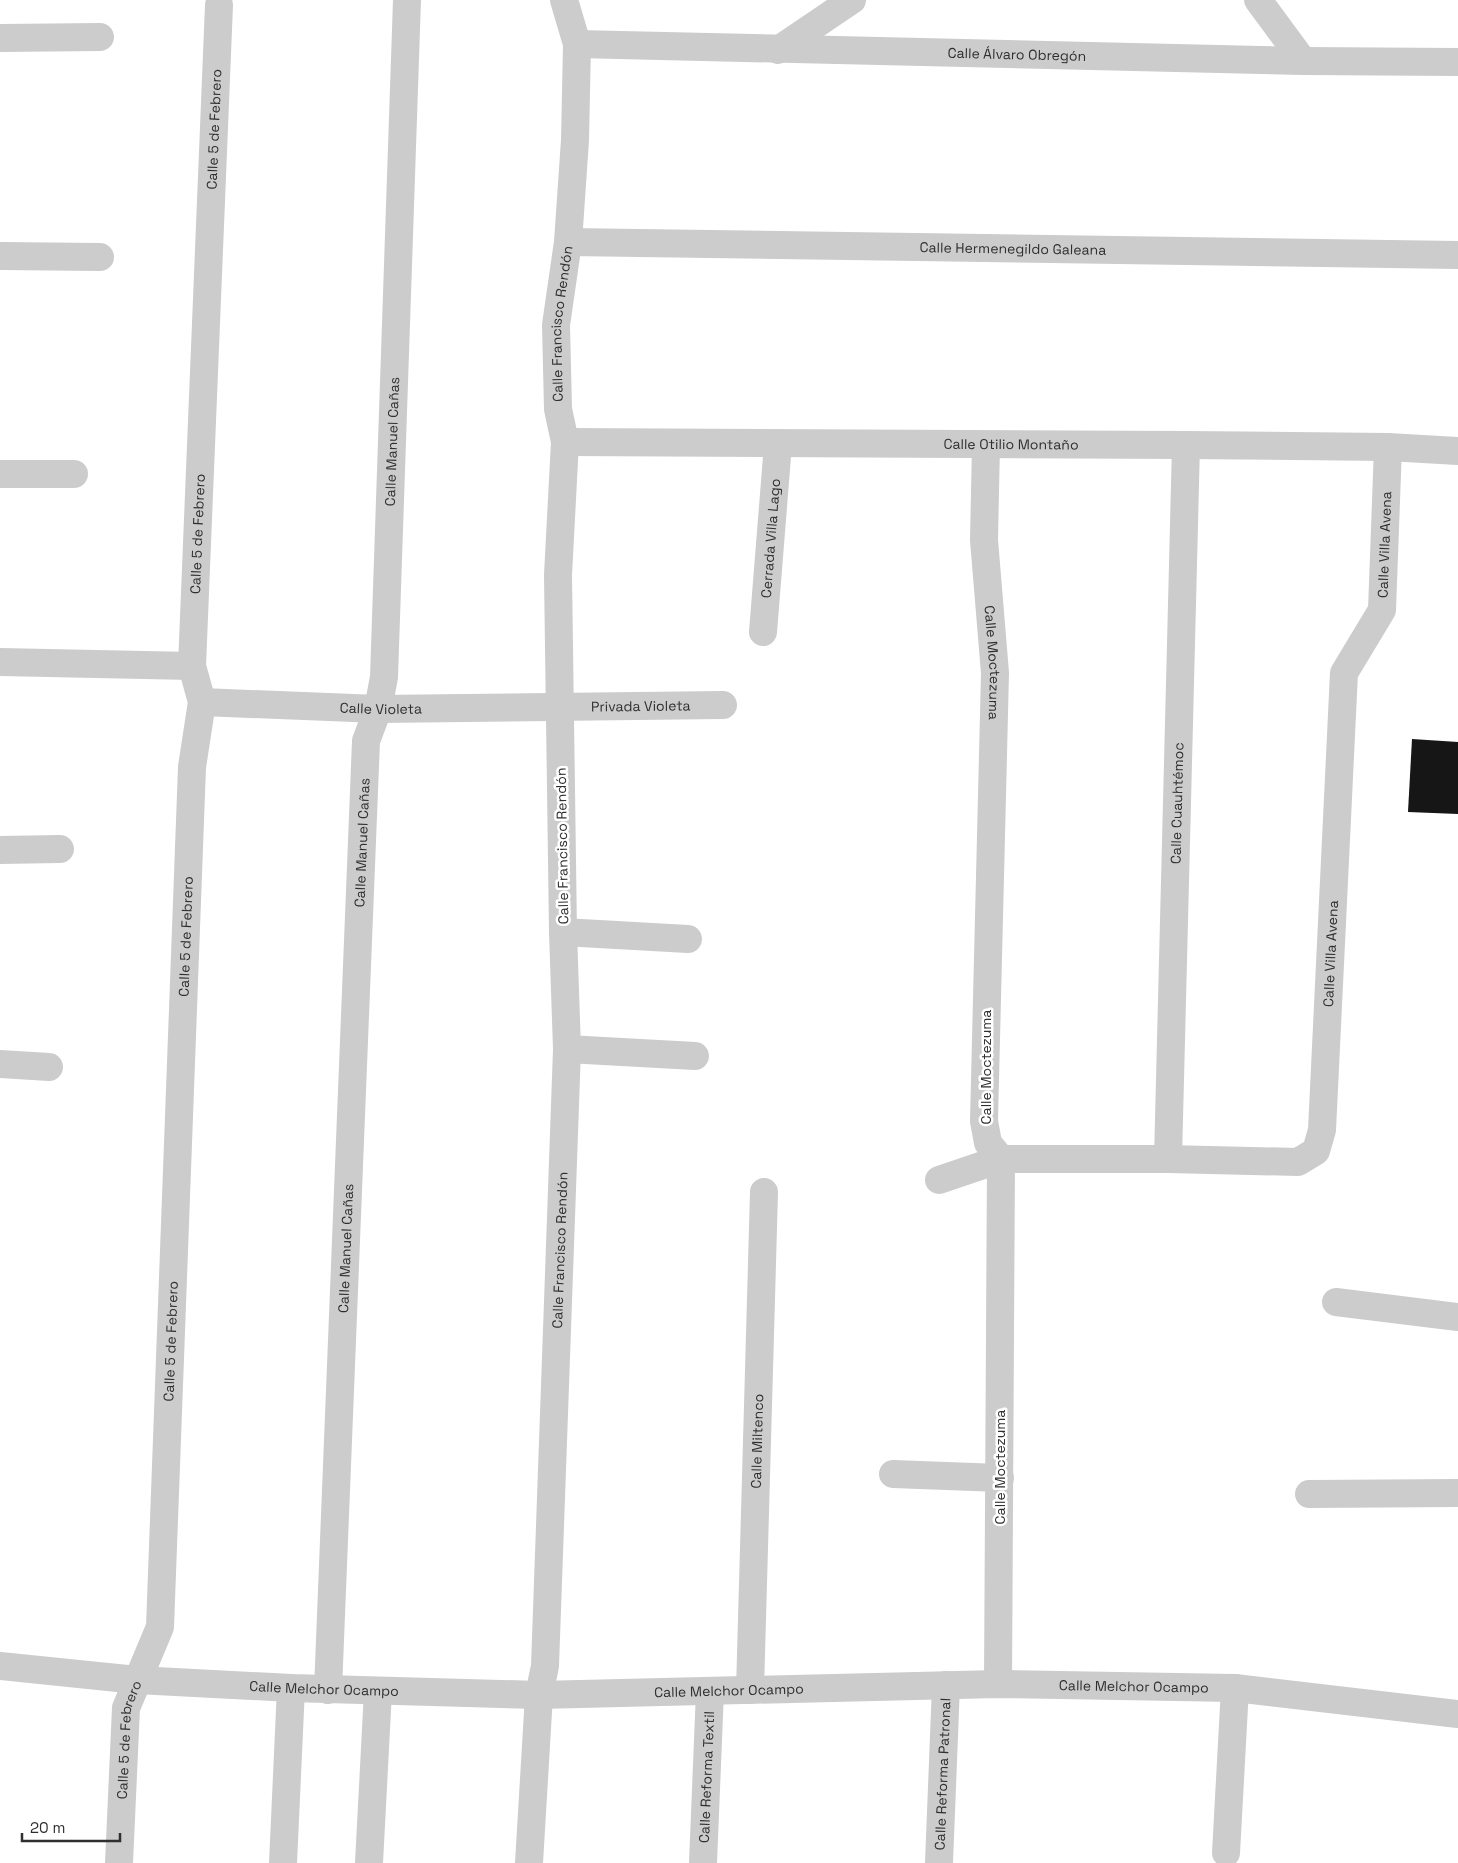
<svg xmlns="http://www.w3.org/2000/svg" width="1458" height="1863" font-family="'Space Grotesk',sans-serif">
  <rect width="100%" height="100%" fill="#fff"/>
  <!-- building -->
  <path fill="#161616" d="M1412 739 1458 742V814L1408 812Z"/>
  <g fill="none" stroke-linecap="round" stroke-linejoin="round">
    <!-- street -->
    <g stroke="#ccc" stroke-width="28">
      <path d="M1258 0 1303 61"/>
      <path d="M0 38 100 37"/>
      <path id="s1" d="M577 44 1303 61 1458 62"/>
      <path d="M778 50 852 0"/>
      <path id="s2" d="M568 242 1458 255"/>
      <path d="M0 256 100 257"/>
      <path id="s3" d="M565 442 1186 445 1388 447 1458 451"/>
      <path id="s4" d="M986 445 984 540 995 673 984 1121 988 1143 1001 1159 998 1684"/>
      <path d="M0 474H74"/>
      <path id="s5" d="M763 632 778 444"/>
      <path d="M0 662 192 666"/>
      <path id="s6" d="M202 702 378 709 723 705"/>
      <path d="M0 850 60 849"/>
      <path d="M563 932 688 939"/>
      <path d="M567 1049 695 1056"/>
      <path d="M0 1064 49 1067"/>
      <path id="s7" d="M1168 1159 1186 445"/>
      <path id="s8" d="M939 1180 1001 1159H1168L1298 1162 1316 1151 1322 1130 1344 673 1382 610 1388 447"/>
      <path d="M1336 1302 1458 1317"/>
      <path d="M893 1474 1000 1478"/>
      <path d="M1309 1494 1458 1493"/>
      <path id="s9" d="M0 1666 137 1680 291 1688 539 1695 998 1684 1235 1688 1458 1714"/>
      <path id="s10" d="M328 1690 366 741 378 709 384 677 407 0"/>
      <path id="s11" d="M750 1690 764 1192"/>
      <path d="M1226 1853 1235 1688"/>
      <path id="s12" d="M119 1863 126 1708 160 1627 192 767 202 702 192 666 219 5"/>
      <path d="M283 1863 291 1688"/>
      <path d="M369 1863 378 1691"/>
      <path id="s13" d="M529 1863 539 1695 545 1666 567 1049 563 932 558 575 565 442 558 409 556 325 568 242 575 140 577 44 564 0"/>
      <path id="s14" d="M703 1863 710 1691"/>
      <path id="s15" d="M939 1863 946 1685"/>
    </g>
  </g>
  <g text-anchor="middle" stroke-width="5" stroke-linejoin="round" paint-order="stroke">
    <!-- street labels -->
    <g font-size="14" fill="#2f2f2f" stroke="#fff">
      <text dy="5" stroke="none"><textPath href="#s1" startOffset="440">Calle Álvaro Obregón</textPath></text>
      <text dy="5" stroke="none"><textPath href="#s12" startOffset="1744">Calle 5 de Febrero</textPath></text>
      <text dy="5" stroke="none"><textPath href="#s2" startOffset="445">Calle Hermenegildo Galeana</textPath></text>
      <text dy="5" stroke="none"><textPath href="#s13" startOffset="1542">Calle Francisco Rendón</textPath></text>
      <text dy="5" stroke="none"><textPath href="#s10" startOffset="1252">Calle Manuel Cañas</textPath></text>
      <text dy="5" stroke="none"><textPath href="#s3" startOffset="446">Calle Otilio Montaño</textPath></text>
      <text dy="5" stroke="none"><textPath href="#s12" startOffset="1339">Calle 5 de Febrero</textPath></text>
      <text dy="5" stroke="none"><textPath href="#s5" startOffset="94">Cerrada Villa Lago</textPath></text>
      <text dy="5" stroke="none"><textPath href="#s8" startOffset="1002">Calle Villa Avena</textPath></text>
      <text dy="5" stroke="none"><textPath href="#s4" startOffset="218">Calle Moctezuma</textPath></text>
      <text dy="5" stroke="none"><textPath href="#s6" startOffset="439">Privada Violeta</textPath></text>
      <text dy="5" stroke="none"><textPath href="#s6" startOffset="179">Calle Violeta</textPath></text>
      <text dy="5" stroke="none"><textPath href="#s7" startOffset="356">Calle Cuauhtémoc</textPath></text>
      <text dy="5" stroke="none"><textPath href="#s10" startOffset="848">Calle Manuel Cañas</textPath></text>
      <text transform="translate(562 846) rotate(-91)" y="5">Calle Francisco Rendón</text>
      <text dy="5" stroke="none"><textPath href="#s12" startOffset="934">Calle 5 de Febrero</textPath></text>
      <text dy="5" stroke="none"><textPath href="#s8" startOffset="582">Calle Villa Avena</textPath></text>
      <text transform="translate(986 1067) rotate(-90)" y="5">Calle Moctezuma</text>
      <text dy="5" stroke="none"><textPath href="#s10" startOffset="442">Calle Manuel Cañas</textPath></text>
      <text dy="5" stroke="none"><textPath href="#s13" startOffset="614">Calle Francisco Rendón</textPath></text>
      <text dy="5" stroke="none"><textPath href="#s12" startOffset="529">Calle 5 de Febrero</textPath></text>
      <text dy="5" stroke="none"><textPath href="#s11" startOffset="249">Calle Miltenco</textPath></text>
      <text transform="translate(1000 1467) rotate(-90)" y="5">Calle Moctezuma</text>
      <text dy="5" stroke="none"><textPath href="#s9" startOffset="1135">Calle Melchor Ocampo</textPath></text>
      <text dy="5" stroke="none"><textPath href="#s9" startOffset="325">Calle Melchor Ocampo</textPath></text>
      <text dy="5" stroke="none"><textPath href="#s9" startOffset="730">Calle Melchor Ocampo</textPath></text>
      <text dy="5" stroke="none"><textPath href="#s12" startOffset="124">Calle 5 de Febrero</textPath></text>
      <text dy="5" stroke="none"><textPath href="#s15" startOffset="89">Calle Reforma Patronal</textPath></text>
      <text dy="5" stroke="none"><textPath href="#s14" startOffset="86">Calle Reforma Textil</textPath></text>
    </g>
  </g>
  <!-- scale -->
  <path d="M22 1833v8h98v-8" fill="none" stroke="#2f2f2f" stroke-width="2.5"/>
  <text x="30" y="1833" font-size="15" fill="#2f2f2f" stroke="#ffffff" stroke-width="4" paint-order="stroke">20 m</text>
</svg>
